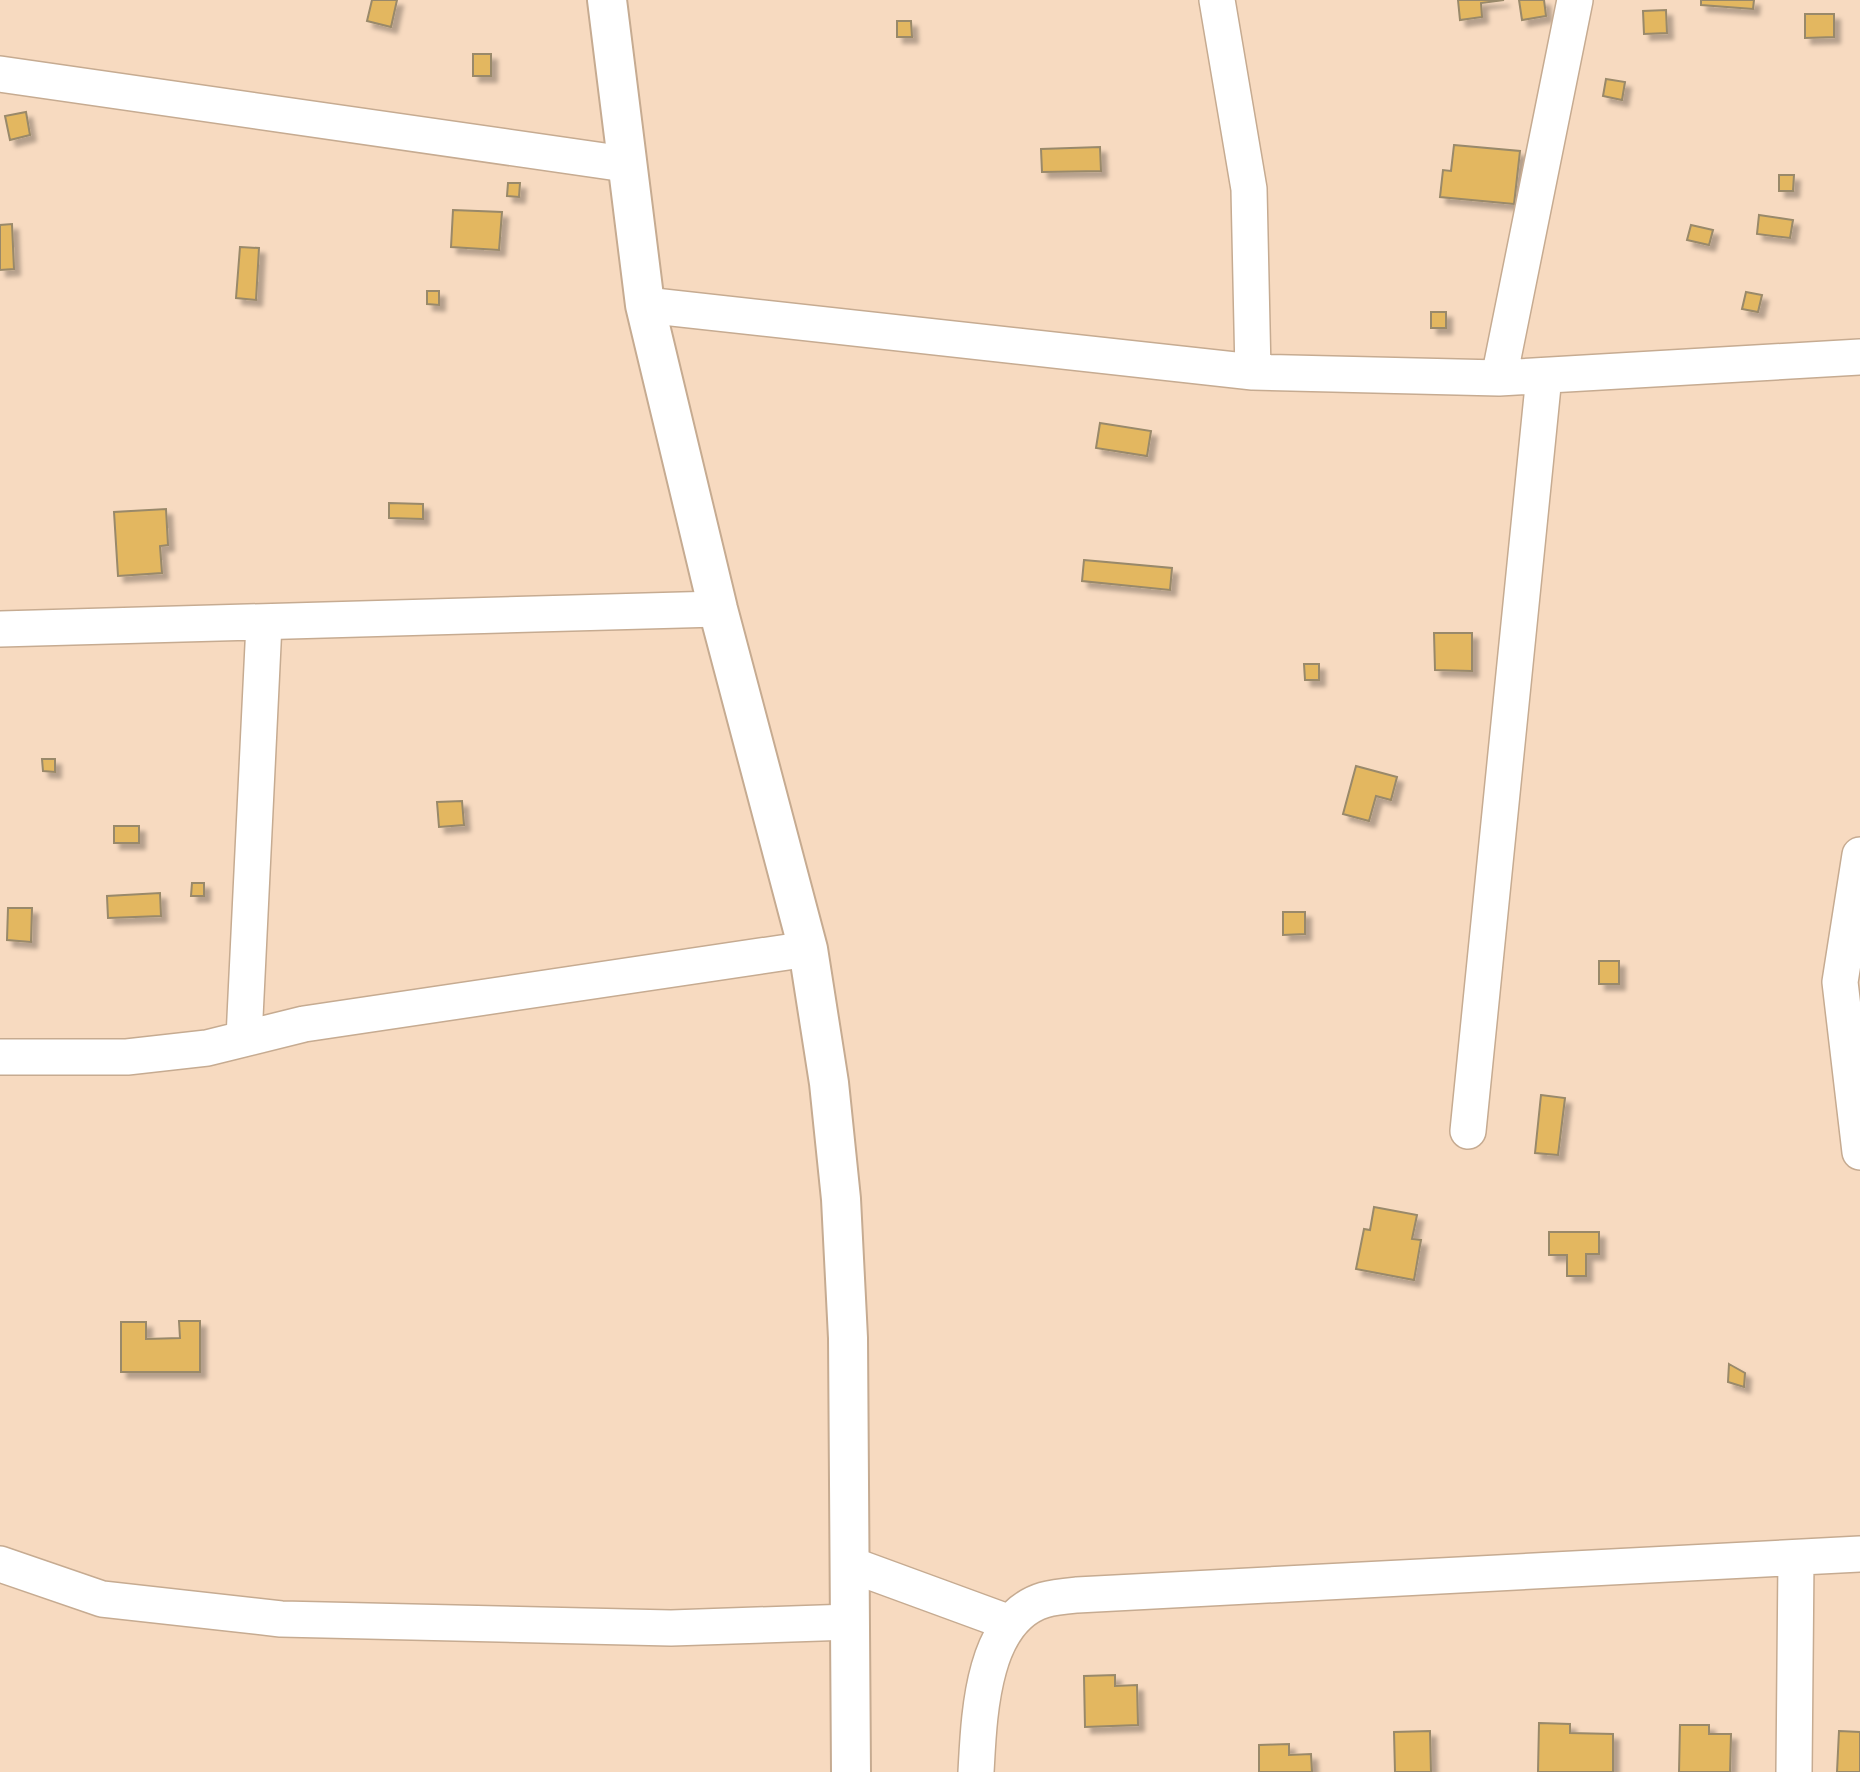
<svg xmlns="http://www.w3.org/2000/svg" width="1860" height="1772" font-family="'Source Sans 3',sans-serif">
  <defs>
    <filter id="shadow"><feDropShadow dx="6" dy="6" stdDeviation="2" flood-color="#0004"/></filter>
  </defs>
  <rect width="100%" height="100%" fill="#f7dac0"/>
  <!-- building -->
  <path fill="#e3b760" stroke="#99896a" stroke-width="2" filter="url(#shadow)" d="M372 0H397L391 27 367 21Z
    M1458 0H1504L1481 3 1482 17 1460 20Z
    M1519 0H1544L1546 16 1522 20Z
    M1701 0H1754L1753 9 1701 5Z
    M1666 10 1667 33 1644 34 1643 11Z
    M1805 14H1834V37L1805 38Z
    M897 21H911L912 37H897Z
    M473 54H491V76H473Z
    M1606 79 1625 82 1622 100 1603 96Z
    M26 112 30 135 10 140 5 116Z
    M1454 145 1520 151 1514 204 1440 197 1443 170 1451 171Z
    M1100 147 1101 171 1042 172 1041 149Z
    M1779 175H1794L1793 191H1779Z
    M508 183H520L519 197 507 196Z
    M453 210 502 212 499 250 451 247Z
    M1759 215 1793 220 1790 238 1757 234Z
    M12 224 14 269 0 270V225Z
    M1691 225 1713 230 1709 245 1687 240Z
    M240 247 259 248 256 300 236 298Z
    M427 291H439V305L427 304Z
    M1746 292 1762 295 1758 312 1742 309Z
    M1431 312H1446V328H1431Z
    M1100 423 1151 431 1147 456 1096 448Z
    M389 503 423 504V519L389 518Z
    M166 509 168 545 160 546 162 573 118 576 114 512Z
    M1084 560 1172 568 1170 590 1082 581Z
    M1434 633H1472V671L1435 670Z
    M1304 664H1319V680H1305Z
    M42 759H55V772L43 771Z
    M1356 766 1397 777 1391 800 1376 796 1369 821 1343 814Z
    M462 801 464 825 439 827 437 802Z
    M114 826H139V843H114Z
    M192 883H204V896H191Z
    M160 893 161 916 108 918 107 896Z
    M8 908H32L31 942 7 940Z
    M1283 912H1305V934L1283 935Z
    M1599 961H1619V984H1599Z
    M1541 1095 1565 1098 1558 1155 1535 1153Z
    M1374 1207 1417 1215 1412 1239 1421 1240 1414 1280 1356 1269 1364 1229 1370 1230Z
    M1549 1232H1599V1254H1586V1276H1567V1255H1549Z
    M179 1321H200V1372H121V1322H146V1339L180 1338Z
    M1729 1364 1745 1373 1744 1387 1728 1382Z
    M1115 1675V1686L1137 1685 1138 1725 1085 1727 1084 1676Z
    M1539 1723 1570 1724V1733L1613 1734V1772H1538Z
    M1680 1725H1709V1734H1731L1730 1772H1679Z
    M1430 1731 1431 1772H1395L1394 1732Z
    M1839 1731 1860 1732V1772H1837Z
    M1289 1744V1755L1311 1754 1312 1772H1259V1745Z"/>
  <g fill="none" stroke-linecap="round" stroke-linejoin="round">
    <!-- street casing -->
    <g stroke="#c6ab91" stroke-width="38">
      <path id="street" d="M1217 0 1249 189 1253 372
        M0 74 625 164
        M645 305 1253 372 1499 378 1860 357
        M1499 378 1575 0
        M0 629 718 609
        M1860 855 1840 982 1860 1152
        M244 1038 264 624
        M0 1057H127L207 1048 304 1024 808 949
        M1468 1131 1544 376
        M0 1564 102 1599 281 1619 671 1628 850 1622
        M849 1564 1010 1623
        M976 1772C979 1719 981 1619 1044 1600 1054 1597 1066 1596 1077 1595L1860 1554
        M1794 1772 1796 1559"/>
    </g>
    <!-- secondary casing -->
    <g stroke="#c6ab91" stroke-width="42">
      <path id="secondary" d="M607 0 645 305 718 609 808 949 829 1083 841 1199 848 1338 851 1772"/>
    </g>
    <!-- street -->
    <use href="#street" stroke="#fff" stroke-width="35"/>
    <!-- secondary -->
    <use href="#secondary" stroke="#fff" stroke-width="38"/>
  </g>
</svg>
